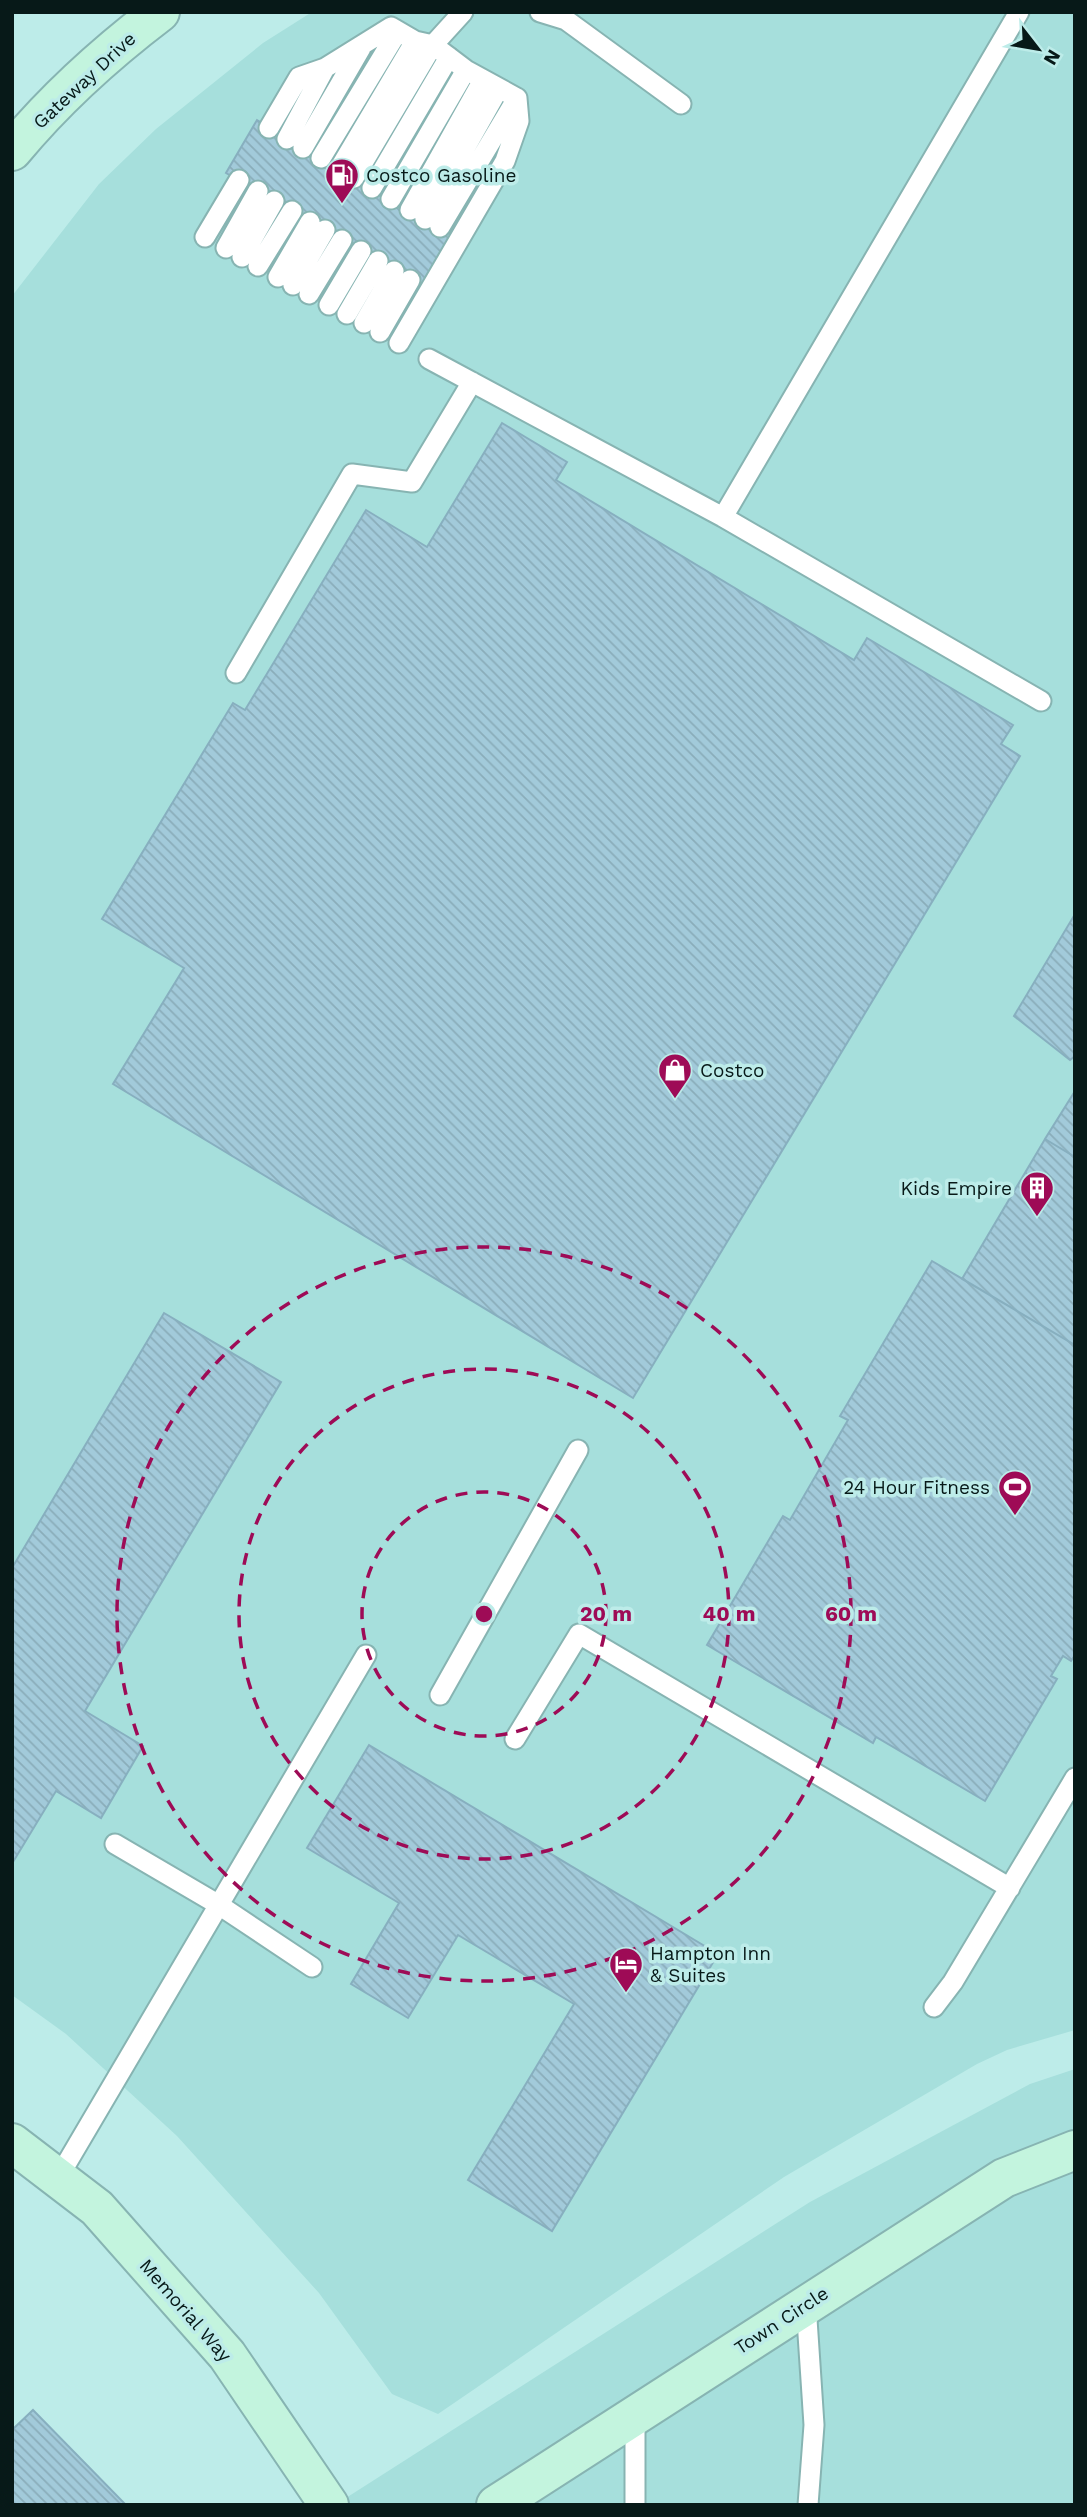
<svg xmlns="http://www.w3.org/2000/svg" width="1087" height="2517" font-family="'Work Sans',sans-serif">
  <defs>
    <pattern id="building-back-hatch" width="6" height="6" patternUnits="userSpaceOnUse" patternTransform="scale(1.75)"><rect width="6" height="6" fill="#a2cada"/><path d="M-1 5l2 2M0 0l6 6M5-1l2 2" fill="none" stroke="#8aadba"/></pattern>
  </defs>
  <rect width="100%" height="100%" fill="#bdece9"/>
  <!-- built -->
  <path fill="#a6dfdc" d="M312 12H1075V2030L1007 2050 977 2064 784 2177 438 2414 392 2394 319 2293 177 2136 66 2034 12 1995V296L99 184 156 129 263 43Z
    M1075 2069V2505H335L810 2202 1030 2084Z"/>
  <!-- building -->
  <path fill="url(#building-back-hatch)" stroke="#87afbf" stroke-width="2" d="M257 120 456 237 425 289 226 173Z
    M502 423 567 462 556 480 854 660 867 638 1013 725 1001 744 1020 756 633 1398 113 1084 184 968 102 919 233 703 245 710 366 510 427 547Z
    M1075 914V1056L1070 1060 1014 1016Z
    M1075 1091V1157L1045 1139Z
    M1045 1139 1075 1157V1345L962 1279Z
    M932 1261 1075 1345V1655L1071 1661 1063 1656 1051 1676 1057 1679 985 1801 876 1737 873 1743 707 1645 783 1516 790 1520 848 1420 840 1416Z
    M164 1313 281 1382 85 1711 143 1746 101 1818 56 1791 13 1862 12 1568Z
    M369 1745 718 1954 552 2231 468 2180 574 2004 458 1935 408 2018 351 1984 399 1903 307 1848Z
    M33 2410 126 2505H12V2430Z"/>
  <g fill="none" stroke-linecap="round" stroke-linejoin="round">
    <!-- lane casing -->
    <g stroke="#87b4b2" stroke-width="23">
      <path id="lane" d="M540 12 566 20 681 104
        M269 128 299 77 325 68 391 27 415 41 433 45 466 70 517 98
        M287 139 325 68
        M303 148 361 48
        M321 158 398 31
        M339 169 415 41
        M354 178 433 45 463 12
        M372 188 449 57
        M391 199 466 70
        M410 210 483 80
        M425 219 499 88
        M440 227 517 98
        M205 237 239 180
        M226 248 258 191
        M242 257 274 201
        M258 266 292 211
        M278 277 310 222
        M293 285 325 230
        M309 294 342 240
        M329 305 361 251
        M347 314 378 261
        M364 323 394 271
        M380 332 410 280
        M399 343 505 161 519 121 517 98
        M429 359 723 517 1041 701
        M723 517 1019 12
        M236 673 352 474 412 482 472 382
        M440 1695 578 1450
        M515 1739 579 1634 1010 1888
        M115 1844 219 1905 312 1967
        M934 2007 953 1982 1075 1778
        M58 2178 366 1655
        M806 2304 814 2425 808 2505
        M635 2505V2415"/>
    </g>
    <!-- secondary casing -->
    <g stroke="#87b4b2" stroke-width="42">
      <path id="secondary" d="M12 151C55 99 106 53 160 12
        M12 2143 97 2208 227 2355 329 2505
        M496 2505 1004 2178 1075 2150"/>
    </g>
    <!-- lane -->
    <use href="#lane" stroke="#fff" stroke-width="19"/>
    <!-- secondary -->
    <use href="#secondary" stroke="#c3f4de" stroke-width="38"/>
  </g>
  <!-- distance rings -->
  <g fill="none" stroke="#9e0b56" stroke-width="3.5" stroke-dasharray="12 9">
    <circle cx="484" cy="1614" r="122"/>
    <circle cx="484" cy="1614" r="245"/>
    <circle cx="484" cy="1614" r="367"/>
  </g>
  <!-- icons -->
  <defs>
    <g id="fuel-pin" transform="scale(1.75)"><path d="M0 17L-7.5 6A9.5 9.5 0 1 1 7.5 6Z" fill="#9e0b56" stroke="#bdece9"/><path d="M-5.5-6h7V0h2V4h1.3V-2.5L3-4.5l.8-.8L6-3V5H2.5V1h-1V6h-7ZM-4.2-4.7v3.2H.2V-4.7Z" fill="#fff"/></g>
    <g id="shop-pin" transform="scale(1.75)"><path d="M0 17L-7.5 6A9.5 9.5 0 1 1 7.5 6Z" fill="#9e0b56" stroke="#bdece9"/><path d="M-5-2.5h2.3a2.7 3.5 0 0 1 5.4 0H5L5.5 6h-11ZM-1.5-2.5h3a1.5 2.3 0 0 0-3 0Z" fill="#fff"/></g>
    <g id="building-pin" transform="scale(1.75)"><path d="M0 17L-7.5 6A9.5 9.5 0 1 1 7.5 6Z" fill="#9e0b56" stroke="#bdece9"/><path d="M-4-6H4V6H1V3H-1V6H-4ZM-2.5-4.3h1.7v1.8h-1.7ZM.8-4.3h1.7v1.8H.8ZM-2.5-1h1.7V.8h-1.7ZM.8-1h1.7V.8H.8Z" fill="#fff"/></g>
    <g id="stadium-pin" transform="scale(1.75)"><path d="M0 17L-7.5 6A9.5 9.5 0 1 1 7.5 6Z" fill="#9e0b56" stroke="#bdece9"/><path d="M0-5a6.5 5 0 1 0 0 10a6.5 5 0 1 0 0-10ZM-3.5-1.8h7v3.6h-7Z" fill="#fff"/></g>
    <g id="hotel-pin" transform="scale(1.75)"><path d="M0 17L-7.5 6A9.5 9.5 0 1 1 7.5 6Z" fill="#9e0b56" stroke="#bdece9"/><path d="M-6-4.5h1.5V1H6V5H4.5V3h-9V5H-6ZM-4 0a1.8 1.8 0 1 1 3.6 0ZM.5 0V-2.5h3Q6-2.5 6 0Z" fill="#fff"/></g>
  </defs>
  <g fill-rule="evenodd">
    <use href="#fuel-pin" x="342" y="175"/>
    <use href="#shop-pin" x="675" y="1070"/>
    <use href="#building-pin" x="1037" y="1188"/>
    <use href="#stadium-pin" x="1015" y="1487"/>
    <use href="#hotel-pin" x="626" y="1964"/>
  </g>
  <g text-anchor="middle" stroke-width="7" stroke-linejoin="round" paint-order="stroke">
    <!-- street labels -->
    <g font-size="19" fill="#071918" stroke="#bdece9">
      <text transform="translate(84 80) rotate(-43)" y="7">Gateway Drive</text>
      <text transform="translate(186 2310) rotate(49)" y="7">Memorial Way</text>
      <text transform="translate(781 2320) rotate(-33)" y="7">Town Circle</text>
    </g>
    <!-- poi labels -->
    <g font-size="19" fill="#071918" stroke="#bdece9" text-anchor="start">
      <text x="366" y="182">Costco Gasoline</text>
      <text x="700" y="1077">Costco</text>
      <text x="1012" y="1195" text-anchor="end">Kids Empire</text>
      <text x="990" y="1494" text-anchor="end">24 Hour Fitness</text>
      <text x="650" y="1960">Hampton Inn<tspan x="650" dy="22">&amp; Suites</tspan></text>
    </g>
  </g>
  <circle cx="484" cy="1614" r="10" fill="#9e0b56" stroke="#bdece9" stroke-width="3.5"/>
  <g font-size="21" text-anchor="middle" font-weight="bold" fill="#9e0b56" stroke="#bdece9" stroke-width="7" stroke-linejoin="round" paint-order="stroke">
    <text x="606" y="1621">20 m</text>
    <text x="729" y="1621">40 m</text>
    <text x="851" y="1621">60 m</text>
  </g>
  <!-- border -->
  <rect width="1087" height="2517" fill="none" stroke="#071918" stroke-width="28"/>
  <!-- north arrow -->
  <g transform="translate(1038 49) rotate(121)" stroke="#bdece9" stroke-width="5" paint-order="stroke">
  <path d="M0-5L12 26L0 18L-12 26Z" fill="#071918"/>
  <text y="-10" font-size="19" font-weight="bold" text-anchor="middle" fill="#071918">N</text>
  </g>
</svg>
